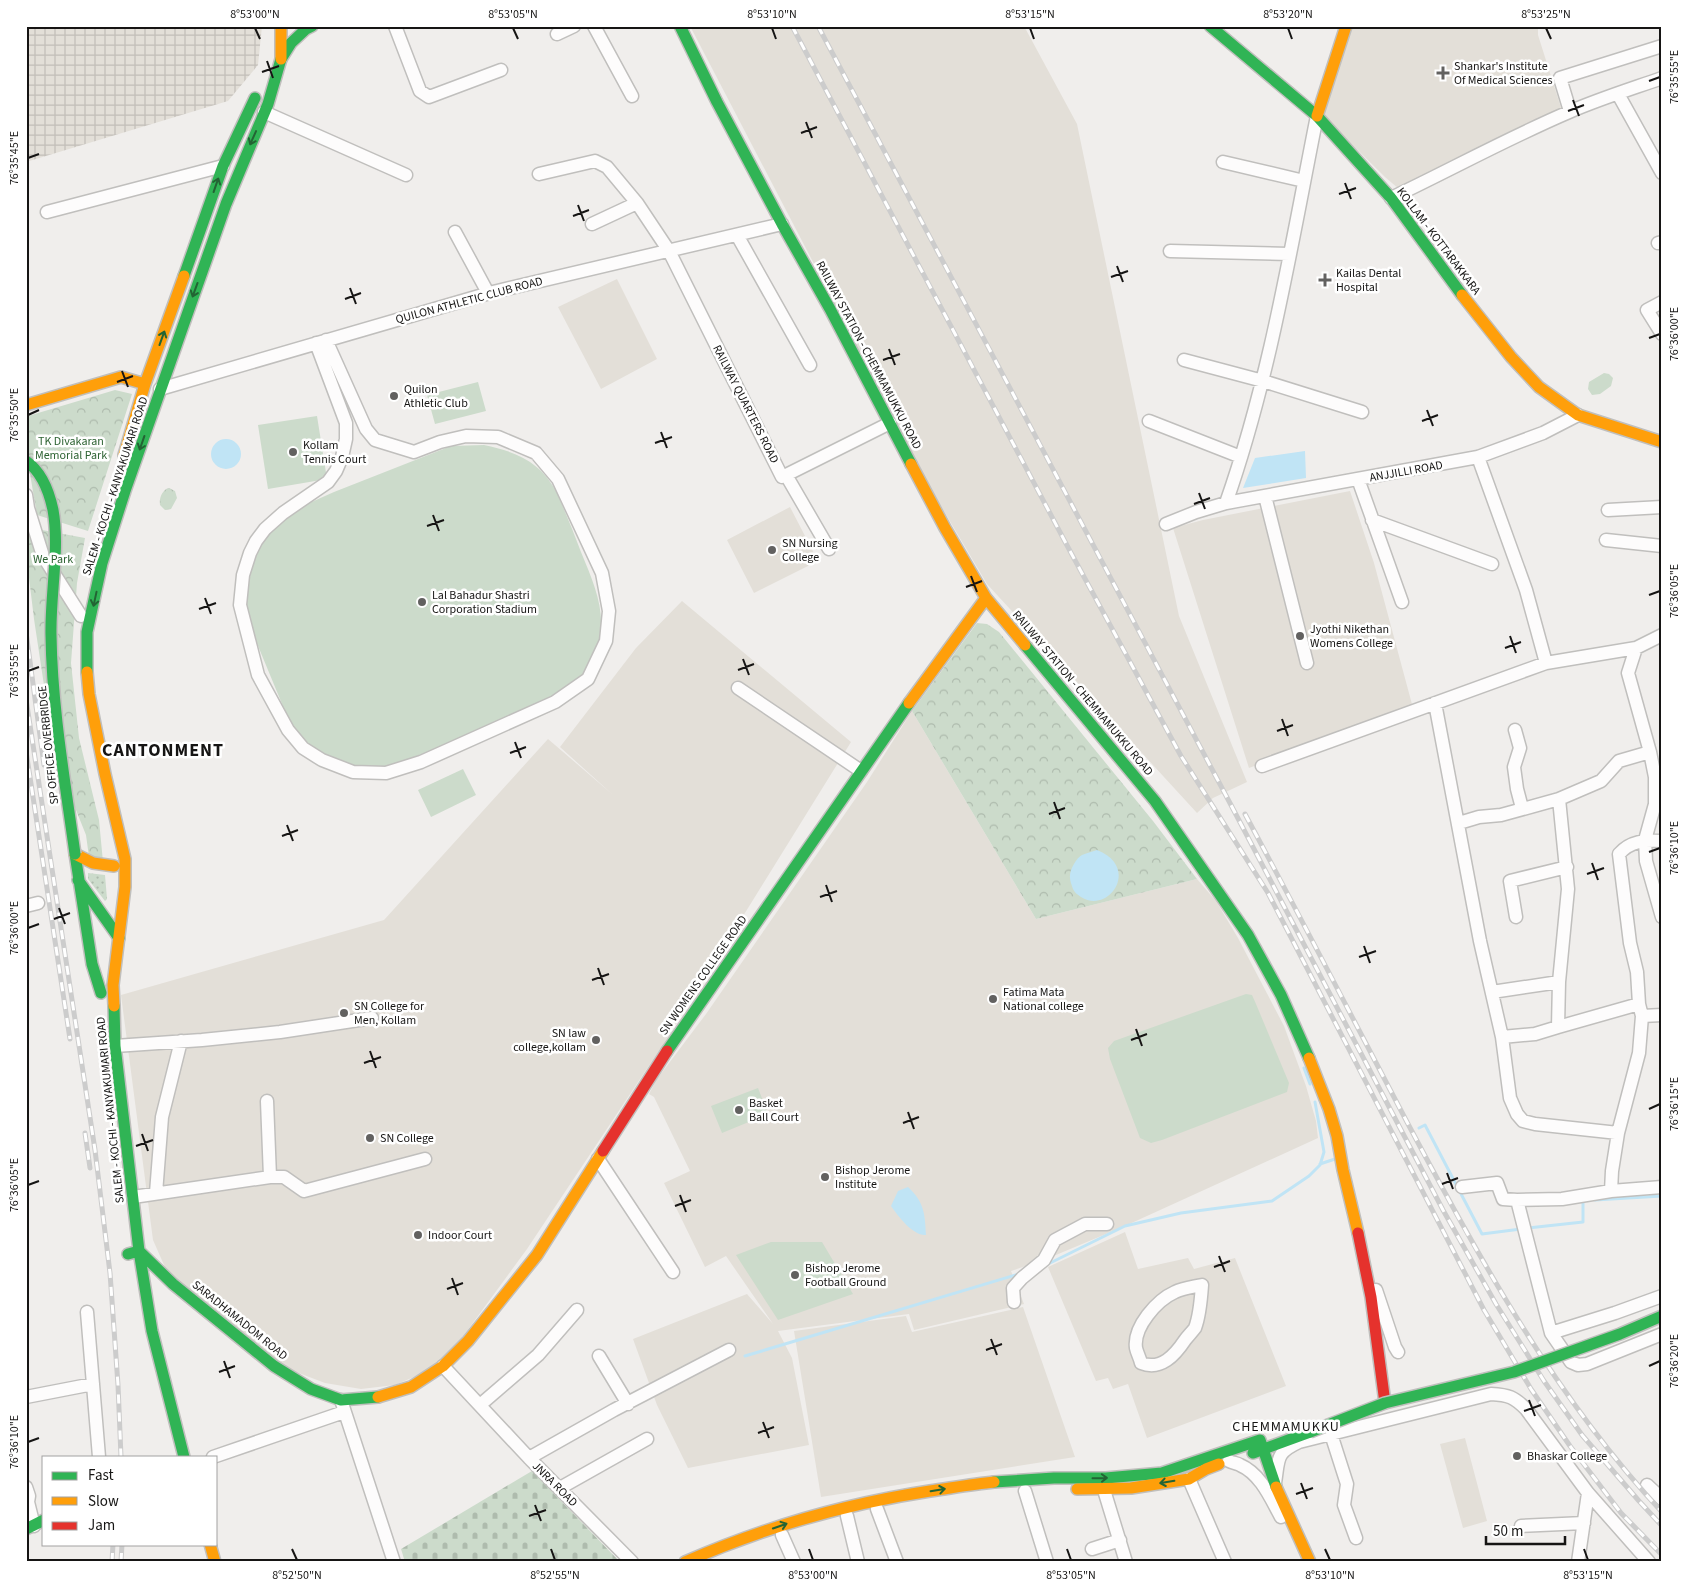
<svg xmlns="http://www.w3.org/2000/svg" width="1688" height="1588" font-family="'Source Sans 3',sans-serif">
  <defs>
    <pattern id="industrial-grid" width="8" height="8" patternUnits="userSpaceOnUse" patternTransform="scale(1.25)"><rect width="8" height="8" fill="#e3dfd8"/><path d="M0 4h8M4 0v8" fill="none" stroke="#c2beb8"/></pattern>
    <pattern id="grass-dots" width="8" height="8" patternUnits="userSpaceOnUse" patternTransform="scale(1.25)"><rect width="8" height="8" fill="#ccdbcb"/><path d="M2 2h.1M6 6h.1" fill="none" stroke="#aebbad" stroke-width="1.8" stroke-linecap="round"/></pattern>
    <pattern id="cemetery-stones" width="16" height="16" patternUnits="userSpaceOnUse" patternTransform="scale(1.25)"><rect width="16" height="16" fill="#ccdbcb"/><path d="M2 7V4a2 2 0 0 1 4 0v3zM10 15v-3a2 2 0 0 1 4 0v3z" fill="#aebbad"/></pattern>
    <pattern id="park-crowns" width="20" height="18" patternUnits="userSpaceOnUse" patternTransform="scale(1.25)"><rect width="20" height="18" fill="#ccdbcb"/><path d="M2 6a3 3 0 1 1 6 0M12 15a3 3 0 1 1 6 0" fill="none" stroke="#aebbad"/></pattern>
  </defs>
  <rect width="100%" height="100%" fill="#f0eeec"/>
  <!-- built -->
  <path fill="#e3dfd8" d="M690 26H1024L1077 124 1179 616 1247 782 1213 798 1197 813 987 584 935 496Z
    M1351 26H1538V35L1562 111 1399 189 1385 177 1321 114Z
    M617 279 657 359 601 389 558 307Z
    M1350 491 1374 563 1413 708 1249 768 1173 528 1203 520Z
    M790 507 818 561 754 593 727 540Z
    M682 601 851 742 668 1037 527 1249 442 1365 395 1385 361 1389 325 1383 283 1367 168 1274 153 1240 121 995 384 920 548 739 612 794 560 747 636 648Z
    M912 711 1036 919 1197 879 1216 901 1238 938 1284 1026 1306 1086 1316 1121 1318 1138 1125 1226 1044 1260 1011 1271 1024 1304 914 1330 909 1314 778 1331 792 1358 809 1445 688 1468 657 1405 633 1339 747 1294 773 1324 726 1256 705 1267 664 1183 690 1171 654 1097 649 1094 657 1079 706 1014 867 782Z
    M1125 1232 1138 1269 1188 1258 1194 1269 1235 1258 1286 1386 1147 1438 1128 1384 1113 1389 1108 1378 1096 1381 1048 1267Z
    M1023 1307 1075 1457 821 1497 794 1331 906 1316 912 1332Z
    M1465 1438 1487 1521 1463 1528 1440 1444Z"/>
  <!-- industrial -->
  <path fill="url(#industrial-grid)" d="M26 26H262L258 65 228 101 26 162Z"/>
  <!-- grass -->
  <path fill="url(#grass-dots)" d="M88 873 105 875 107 899 105 901 88 879Z"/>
  <!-- cemetery -->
  <path fill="url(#cemetery-stones)" d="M532 1471 620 1562H405L401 1549Z"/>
  <!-- park -->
  <path fill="url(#park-crowns)" d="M115 390 132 394 88 531 37 515 29 468 28 416Z
    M169 488 175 491 177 498 171 509 165 510 160 505C159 498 162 490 169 488Z
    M26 527 85 538 77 583 71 663 79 738 99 820 103 862 89 857 86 835 72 800 61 798 34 619 26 553Z
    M977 623 987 624 999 632 1153 821 1197 879 1036 919 912 711Z"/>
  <!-- garden -->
  <path fill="#ccdbcb" d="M1604 373 1609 374 1613 378 1611 386 1600 394 1592 395 1588 389 1589 382Z
    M478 382 486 411 435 424 427 395Z
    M317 416 327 479 268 489 258 425Z
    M484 445C517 452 542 462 558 495 566 514 574 533 581 552 597 591 611 621 592 663 584 678 568 691 555 702L381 770 342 765 311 747 299 735 287 716 256 641 247 611 244 583 262 538 298 508 334 492 451 446Z
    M463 769 476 795 431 817 418 790Z
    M1246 994 1252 995 1256 1004 1289 1083 1287 1092 1162 1140 1151 1143 1140 1138 1110 1059 1108 1048 1114 1041Z
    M758 1088 768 1114 722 1133 711 1106Z
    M771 1242H822L853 1294 778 1320 736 1255Z"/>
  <!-- water -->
  <path fill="#c0e4f5" d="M211 454a15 15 0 1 1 30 0a15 15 0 1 1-30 0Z
    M1305 451 1306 478 1243 488 1255 458Z
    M1097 850C1141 867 1109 915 1081 897 1077 894 1075 893 1073 889 1072 886 1070 881 1070 878 1069 871 1076 858 1082 855 1086 853 1092 852 1097 850Z
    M908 1187C924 1202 925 1213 926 1235 913 1236 898 1216 891 1206L898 1191Z"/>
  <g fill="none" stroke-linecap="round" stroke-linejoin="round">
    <!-- stream -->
    <path stroke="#c0e4f5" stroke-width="3" d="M1304 1068 1310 1084
      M1419 1128 1425 1125 1482 1234 1521 1229
      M1320 1164 1335 1159
      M1595 1200 1662 1196
      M1528 1228 1583 1222V1200
      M1046 1265 1125 1226 1181 1213 1272 1201 1309 1176 1320 1165 1324 1152 1315 1102
      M745 1356 1019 1274"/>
    <!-- street casing -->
    <g stroke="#c0bfbd" stroke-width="15">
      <path id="street" d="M395 26 420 91 429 97 501 70
        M594 26 632 96
        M557 34 574 26
        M1618 94 1662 173
        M1570 111 1560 78 1662 46
        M264 112 406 175
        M1223 162 1304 181
        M539 174 595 161 607 167 637 203 669 251 782 477 890 423
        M1391 198C1450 170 1508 138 1569 112 1599 99 1631 89 1662 78
        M47 212 223 166
        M592 224 637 203
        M455 232 488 293
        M737 235 810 365
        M1658 243 1662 242
        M1170 251 1289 254
        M1662 302 1647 310 1662 334
        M316 343 346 423V439L342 457 336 471 328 482 283 513 265 529 256 541 250 553 243 575 240 605 258 675 288 730 303 748 322 760 353 772 386 773 421 762 555 702 588 679 606 641 609 611 602 573 558 479 536 453 498 437 466 436 440 442 414 452 375 440 366 429 326 340
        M1184 360 1263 381 1362 412
        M160 389 493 292 782 224
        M1149 421 1241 457
        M1478 457 1526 590 1546 663
        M786 475 829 549
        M1358 479 1402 602
        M26 495 28 508 43 556 81 616
        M1265 496 1307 663
        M1226 503C1270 378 1291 246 1317 116
        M1608 510 1662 507
        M1372 520 1492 564
        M1166 524 1196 512 1226 503 1478 457 1543 433 1578 415
        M1606 540 1662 546
        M1662 635 1636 648 1628 673 1650 752 1655 777V804L1645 840 1646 861 1662 917
        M738 688 861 771
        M1435 703 1480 941 1502 1037 1510 1098 1517 1114 1523 1121 1535 1124 1618 1133 1612 1171 1611 1191 1662 1187
        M1515 730 1520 748 1514 767 1517 789 1522 808
        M1262 766 1546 663 1636 648
        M1459 823 1479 817 1501 815 1559 799 1601 781 1619 761 1650 752
        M26 906 38 903
        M1516 917 1510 881 1567 867
        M1492 992 1559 982
        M1642 1016 1662 1015
        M1558 1027 1639 1004
        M1502 1037 1535 1034 1558 1027 1559 982 1568 889 1559 799
        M115 1046 202 1040 280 1032 372 1018
        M267 1101 270 1177
        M1618 1133 1639 1053 1642 1016 1639 1004 1637 972 1630 943 1619 854C1630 841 1645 840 1662 841
        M598 1159 673 1272
        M1462 1187 1497 1183 1503 1199 1517 1200
        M156 1193 162 1117 181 1041
        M133 1197 270 1177H284L304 1191 425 1159
        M1202 1285C1201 1299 1200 1315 1195 1328 1192 1332 1188 1336 1185 1340 1175 1355 1161 1371 1141 1363 1140 1358 1137 1353 1136 1348 1133 1327 1157 1300 1175 1292 1183 1288 1193 1287 1202 1285Z
        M1376 1290 1395 1347 1398 1352
        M1662 1296 1615 1313 1551 1333 1571 1362 1578 1365 1587 1364 1662 1334
        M1014 1302 1013 1288 1022 1278 1044 1260 1055 1240 1085 1224H1107
        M87 1312 99 1457
        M1551 1333 1517 1200 1562 1199 1611 1191
        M599 1356 628 1404
        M443 1366 529 1458 632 1562
        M26 1397 93 1384
        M341 1400 394 1562
        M480 1405 538 1355 577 1310
        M1331 1434 1347 1484 1344 1505 1356 1538
        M213 1457 344 1412
        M529 1458 614 1410 729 1350
        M1229 1461C1233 1463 1237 1463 1240 1465 1261 1474 1271 1499 1281 1517
        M1189 1479 1225 1562
        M1275 1483C1279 1459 1275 1453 1299 1442L1491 1394C1509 1395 1514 1397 1526 1409L1588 1493 1649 1562
        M1647 1485 1662 1499
        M26 1487 29 1496 28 1502 34 1526
        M560 1488 647 1439
        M1104 1490 1126 1562
        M1025 1491 1047 1562
        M877 1509 897 1562
        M847 1516 858 1562
        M1521 1526 1584 1523
        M782 1535 794 1562
        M1092 1549 1120 1540
        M1578 1562 1588 1493"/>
    </g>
    <!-- fast casing -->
    <g stroke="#c0bfbd" stroke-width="14">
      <path id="fast" d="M680 26 717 102 782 224 830 309 911 464
        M1210 26 1317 116 1391 198 1462 295
        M184 276 223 166 255 98
        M1025 645 1155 801 1248 935 1281 995 1309 1058
        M87 672V632L102 563 125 491 226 204 268 104 281 59 291 43 306 29 312 26
        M75 854 92 964 101 993
        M78 880 119 938
        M114 1006 115 1046 139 1251 152 1331 184 1457
        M667 1051 909 703
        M128 1254 139 1251 173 1284 274 1366 311 1389 341 1400 378 1397
        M1253 1453 1310 1432
        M994 1482 1054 1478H1106L1162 1473 1260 1440 1276 1487
        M26 1529 44 1520"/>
    </g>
    <!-- slow casing -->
    <g stroke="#c0bfbd" stroke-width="14">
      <path id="slow" d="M281 26V59
        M1317 116 1346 26
        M1462 295 1511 357 1539 387 1578 415 1662 442
        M26 405 121 377 145 384
        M124 455 145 384 184 276
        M911 464 945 528 986 598 1025 645
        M87 672 89 694 105 774 125 859V887L113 985 114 1006
        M909 703 986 598
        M75 854 93 863 114 866
        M1309 1058 1329 1109 1337 1136 1343 1170 1358 1233
        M378 1397 411 1387 443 1366 468 1341 537 1255 603 1151
        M1276 1487 1310 1562
        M1077 1489 1131 1488 1189 1479 1206 1469 1219 1464
        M210 1544 215 1562
        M685 1562C765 1527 844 1504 930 1491 951 1488 973 1484 994 1482"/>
    </g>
    <!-- jam casing -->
    <g stroke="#c0bfbd" stroke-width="14">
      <path id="jam" d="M603 1151 667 1051
        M1358 1233 1371 1297 1385 1403"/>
    </g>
    <!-- street -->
    <use href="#street" stroke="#fdfcfc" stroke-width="12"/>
    <!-- fast -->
    <use href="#fast" stroke="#30b455" stroke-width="11"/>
    <!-- slow -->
    <use href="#slow" stroke="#ff9f0a" stroke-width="11"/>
    <!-- jam -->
    <use href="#jam" stroke="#e5322d" stroke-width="11"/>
    <!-- rail casing -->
    <g stroke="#ccc" stroke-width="5">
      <path id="rail" d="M792 26 1070 551 1181 756 1268 893 1484 1310 1531 1389 1570 1446 1621 1513 1662 1555
        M818 26 1231 805 1443 1210 1496 1304 1544 1381 1582 1435 1639 1501 1662 1526
        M26 632 44 765
        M26 699 95 1150 110 1273 118 1385 121 1457
        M26 751 70 1039
        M1245 814C1300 916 1353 1019 1407 1122 1480 1260 1555 1397 1662 1512
        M85 1133 90 1168
        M112 1562 113 1544
        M121 1562 122 1544"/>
    </g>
    <!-- rail -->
    <use href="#rail" stroke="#fff" stroke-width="3" stroke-dasharray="9" stroke-linecap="butt"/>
    <!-- fast-bridge casing -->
    <g stroke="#c0bfbd" stroke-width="14" stroke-linecap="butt">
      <path id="fast-bridge" d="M26 461C42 472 49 491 53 510 60 548 50 595 51 635 52 708 65 781 75 854
        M1310 1432 1385 1403 1514 1372 1620 1334 1662 1316"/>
    </g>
    <!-- fast-bridge -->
    <use href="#fast-bridge" stroke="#30b455" stroke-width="11"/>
  </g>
  <!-- one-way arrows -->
  <defs><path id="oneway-shaft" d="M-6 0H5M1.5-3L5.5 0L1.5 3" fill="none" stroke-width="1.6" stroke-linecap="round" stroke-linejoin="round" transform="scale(1.25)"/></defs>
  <g stroke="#236434">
    <use href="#oneway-shaft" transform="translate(253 138) rotate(114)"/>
    <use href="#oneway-shaft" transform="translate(216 185) rotate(-71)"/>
    <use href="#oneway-shaft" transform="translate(195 290) rotate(110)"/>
    <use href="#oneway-shaft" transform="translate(162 338) rotate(-70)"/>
    <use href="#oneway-shaft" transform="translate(142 443) rotate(109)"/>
    <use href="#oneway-shaft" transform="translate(95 599) rotate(102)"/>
    <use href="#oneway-shaft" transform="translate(1100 1478) rotate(-1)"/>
    <use href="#oneway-shaft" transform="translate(1167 1482) rotate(171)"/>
    <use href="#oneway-shaft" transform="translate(938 1490) rotate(-9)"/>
    <use href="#oneway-shaft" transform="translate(780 1526) rotate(-19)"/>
  </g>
  <!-- ticks -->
  <path fill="none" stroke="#161514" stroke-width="2" d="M255 28 260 39M513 28 518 39M772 28 776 39M1030 28 1034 39M1288 28 1292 39M1546 28 1551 39M267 61 273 78M262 72 279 66M1649 81 1660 77M1573 100 1579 116M1568 111 1584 105M806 122 812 138M801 133 817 127M28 158 39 154M1345 183 1351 199M1339 194 1356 188M578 205 584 221M573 216 589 210M1117 266 1123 282M1111 277 1128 271M350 288 356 304M345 299 361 293M1649 338 1660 334M889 349 895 365M883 360 900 354M122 371 128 387M117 382 133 376M1427 410 1433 426M28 415 39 410M1422 421 1438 415M661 432 667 448M655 443 672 437M1199 493 1205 509M1194 504 1210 498M433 515 439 531M427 526 444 520M971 576 977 592M966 587 982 581M1649 595 1660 591M205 598 211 614M199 609 216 603M1510 636 1516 653M1505 648 1521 642M743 659 749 675M738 670 754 664M28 671 39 667M1282 719 1288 736M1277 731 1293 725M515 742 521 758M510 753 526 747M1054 802 1060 819M1049 814 1065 808M287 825 293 841M282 836 298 830M1649 852 1660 848M1592 863 1598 880M1587 874 1604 868M826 885 832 902M820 897 837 891M59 908 65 924M54 919 70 913M28 928 39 924M1364 946 1370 963M1359 957 1376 951M598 968 604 985M592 980 609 974M1136 1029 1142 1046M1131 1040 1147 1034M370 1051 376 1068M364 1063 381 1057M1649 1109 1660 1104M908 1112 914 1129M903 1123 919 1117M142 1134 148 1151M136 1146 153 1140M1447 1173 1453 1189M1442 1184 1458 1178M28 1185 39 1181M680 1195 686 1212M675 1206 691 1200M1219 1256 1225 1272M1214 1267 1230 1261M452 1278 458 1295M447 1289 463 1283M991 1339 997 1355M986 1350 1002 1344M224 1361 230 1378M1649 1366 1660 1361M219 1372 235 1366M1529 1400 1535 1416M1524 1411 1541 1405M763 1422 769 1438M758 1433 774 1427M28 1442 39 1438M1301 1483 1307 1499M1296 1494 1313 1488M535 1505 541 1521M529 1516 546 1510M292 1549 297 1560M551 1549 555 1560M809 1549 813 1560M1067 1549 1071 1560M1325 1549 1330 1560M1584 1549 1588 1560"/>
  <!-- markers -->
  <g fill="#626160" stroke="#fff" stroke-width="2">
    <path d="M1440.5 65.5h5v5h5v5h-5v5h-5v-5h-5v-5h5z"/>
    <path d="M1322.5 272.5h5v5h5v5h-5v5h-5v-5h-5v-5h5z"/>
    <circle cx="394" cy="396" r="5"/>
    <circle cx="293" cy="452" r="5"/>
    <circle cx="772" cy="550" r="5"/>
    <circle cx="422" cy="602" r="5"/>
    <circle cx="1300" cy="636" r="5"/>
    <circle cx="993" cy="999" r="5"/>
    <circle cx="344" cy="1013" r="5"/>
    <circle cx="596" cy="1040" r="5"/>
    <circle cx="739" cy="1110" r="5"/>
    <circle cx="370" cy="1138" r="5"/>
    <circle cx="825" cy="1177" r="5"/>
    <circle cx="418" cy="1235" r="5"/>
    <circle cx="795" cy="1275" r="5"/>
    <circle cx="1517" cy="1456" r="5"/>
  </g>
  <g text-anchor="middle" stroke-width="5" stroke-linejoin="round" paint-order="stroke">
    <!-- poi labels -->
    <g font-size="12" fill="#161514" stroke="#fff" text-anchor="start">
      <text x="1454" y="70">Shankar's Institute<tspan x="1454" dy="14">Of Medical Sciences</tspan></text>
      <text x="1336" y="277">Kailas Dental<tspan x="1336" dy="14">Hospital</tspan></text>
      <text x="404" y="393">Quilon<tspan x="404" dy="14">Athletic Club</tspan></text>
      <text x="303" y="449">Kollam<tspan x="303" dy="14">Tennis Court</tspan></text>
      <text x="782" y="547">SN Nursing<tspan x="782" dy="14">College</tspan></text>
      <text x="432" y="599">Lal Bahadur Shastri<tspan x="432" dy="14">Corporation Stadium</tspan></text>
      <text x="1310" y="633">Jyothi Nikethan<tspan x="1310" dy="14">Womens College</tspan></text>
      <text x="1003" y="996">Fatima Mata<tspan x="1003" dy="14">National college</tspan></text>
      <text x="354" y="1010">SN College for<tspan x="354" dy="14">Men, Kollam</tspan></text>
      <text x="586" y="1037" text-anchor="end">SN law<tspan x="586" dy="14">college,kollam</tspan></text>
      <text x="749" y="1107">Basket<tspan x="749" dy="14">Ball Court</tspan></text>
      <text x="380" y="1142">SN College</text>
      <text x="835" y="1174">Bishop Jerome<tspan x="835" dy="14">Institute</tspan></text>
      <text x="428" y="1239">Indoor Court</text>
      <text x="805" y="1272">Bishop Jerome<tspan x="805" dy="14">Football Ground</tspan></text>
      <text x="1527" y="1460">Bhaskar College</text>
    </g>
    <!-- street labels -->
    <g font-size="12" fill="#161514" stroke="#fff">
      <text transform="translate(1439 241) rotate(53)" y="4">KOLLAM - KOTTARAKKARA</text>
      <text transform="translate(469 300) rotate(-15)" y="4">QUILON ATHLETIC CLUB ROAD</text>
      <text transform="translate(869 355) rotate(62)" y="4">RAILWAY STATION - CHEMMAMUKKU ROAD</text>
      <text transform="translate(746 404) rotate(63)" y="4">RAILWAY QUARTERS ROAD</text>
      <text transform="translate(1406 471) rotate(-10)" y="4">ANJJILLI ROAD</text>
      <text transform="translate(115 486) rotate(-72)" y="4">SALEM - KOCHI - KANYAKUMARI ROAD</text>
      <text transform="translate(1083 693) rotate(50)" y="4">RAILWAY STATION - CHEMMAMUKKU ROAD</text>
      <text transform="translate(48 745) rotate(-96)" y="4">SP OFFICE OVERBRIDGE</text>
      <text transform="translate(703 975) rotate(-55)" y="4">SN WOMENS COLLEGE ROAD</text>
      <text transform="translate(110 1110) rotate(-96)" y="4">SALEM - KOCHI - KANYAKUMARI ROAD</text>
      <text transform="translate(240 1320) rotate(39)" y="4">SARADHAMADOM ROAD</text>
      <text transform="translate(555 1484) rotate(45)" y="4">JNRA ROAD</text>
    </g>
    <!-- park labels -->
    <g font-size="12" fill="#2e6333" stroke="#fff">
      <text x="71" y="445">TK Divakaran<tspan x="71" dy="14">Memorial Park</tspan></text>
      <text x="53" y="563">We Park</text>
    </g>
    <!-- neighbourhood labels -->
    <g font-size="14" letter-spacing="1" fill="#161514" stroke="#fff">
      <text x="1286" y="1431">CHEMMAMUKKU</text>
    </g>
    <!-- district labels -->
    <g font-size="18" font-weight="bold" letter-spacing="1" fill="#161514" stroke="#fff">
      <text x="163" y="756">CANTONMENT</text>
    </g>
  </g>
  <!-- border -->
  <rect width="1688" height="1588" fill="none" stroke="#ffffff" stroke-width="55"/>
  <!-- legend -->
  <rect x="42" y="1456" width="175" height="90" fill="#ffffff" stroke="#a2a1a1"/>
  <rect x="52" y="1472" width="25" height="8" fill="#30b455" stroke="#a2a1a1"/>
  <text x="88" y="1480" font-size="15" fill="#161514">Fast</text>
  <rect x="52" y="1497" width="25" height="8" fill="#ff9f0a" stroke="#a2a1a1"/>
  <text x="88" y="1506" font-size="15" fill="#161514">Slow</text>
  <rect x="52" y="1522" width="25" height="8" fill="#e5322d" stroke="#a2a1a1"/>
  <text x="88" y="1530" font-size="15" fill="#161514">Jam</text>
  <!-- scale -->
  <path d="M1486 1536v8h79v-8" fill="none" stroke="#161514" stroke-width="2.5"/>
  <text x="1493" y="1536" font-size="15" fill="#161514" stroke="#ffffff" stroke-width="4" paint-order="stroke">50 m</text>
  <rect x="28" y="28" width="1632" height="1532" fill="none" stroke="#161514" stroke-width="2"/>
  <g font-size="12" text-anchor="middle" fill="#161514">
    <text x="255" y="18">8°53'00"N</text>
    <text x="513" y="18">8°53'05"N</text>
    <text x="772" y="18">8°53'10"N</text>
    <text x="1030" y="18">8°53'15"N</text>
    <text x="1288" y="18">8°53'20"N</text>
    <text x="1546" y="18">8°53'25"N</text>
    <text transform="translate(1674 77) rotate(-90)" y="4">76°35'55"E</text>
    <text transform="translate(14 158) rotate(-90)" y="4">76°35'45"E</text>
    <text transform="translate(1674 334) rotate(-90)" y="4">76°36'00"E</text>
    <text transform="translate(14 415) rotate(-90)" y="4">76°35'50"E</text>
    <text transform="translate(1674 591) rotate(-90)" y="4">76°36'05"E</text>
    <text transform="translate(14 671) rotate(-90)" y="4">76°35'55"E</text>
    <text transform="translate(1674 848) rotate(-90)" y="4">76°36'10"E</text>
    <text transform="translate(14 928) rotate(-90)" y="4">76°36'00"E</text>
    <text transform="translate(1674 1104) rotate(-90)" y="4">76°36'15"E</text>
    <text transform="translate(14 1185) rotate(-90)" y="4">76°36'05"E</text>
    <text transform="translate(1674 1361) rotate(-90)" y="4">76°36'20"E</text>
    <text transform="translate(14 1442) rotate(-90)" y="4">76°36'10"E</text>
    <text x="297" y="1579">8°52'50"N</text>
    <text x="555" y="1579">8°52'55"N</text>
    <text x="813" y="1579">8°53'00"N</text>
    <text x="1071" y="1579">8°53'05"N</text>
    <text x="1330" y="1579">8°53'10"N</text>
    <text x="1588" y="1579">8°53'15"N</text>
  </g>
</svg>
